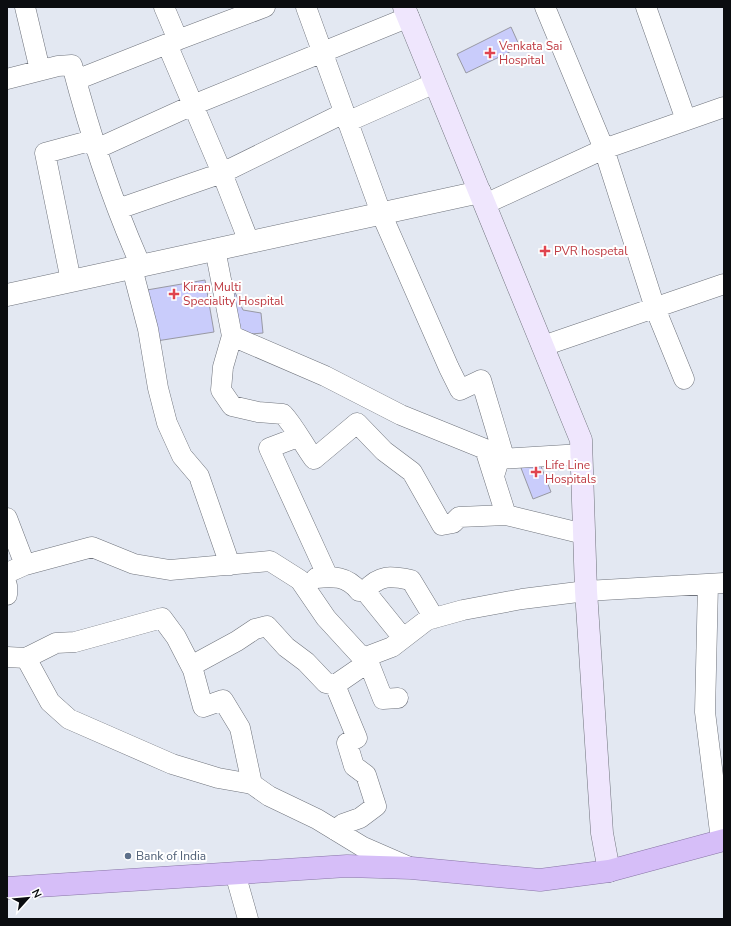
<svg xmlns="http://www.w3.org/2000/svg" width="731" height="926" font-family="'Nunito Sans',sans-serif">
  <rect width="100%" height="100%" fill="#e3e8f2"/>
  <!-- building -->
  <path fill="#c9ccfb" stroke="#9899a3" d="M511 27 520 47 466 73 457 54Z
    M205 280 214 332 150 342 141 291Z
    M234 290 243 310 261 313 263 333 239 335 224 292Z
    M539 461 551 492 533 499 521 468Z"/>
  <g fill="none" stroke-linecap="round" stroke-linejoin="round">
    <!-- minor casing -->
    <g stroke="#6f737c" stroke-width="21">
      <path id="minor" d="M25 7 40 70
        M164 7 178 40
        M306 7 381 213 449 368 460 390 481 380 502 450 494 476
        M646 7 686 120
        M167 44 265 7
        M7 79 58 66 72 65C90 134 112 201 141 266
        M76 80 167 44 222 173 344 113
        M347 122 435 83
        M96 149 193 105 409 17
        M485 204 604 149 545 7
        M118 209 222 173 249 242
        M215 249 232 336 325 376 401 415 485 449 506 515 584 534
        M132 268 148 329 158 388 167 423 182 456 199 476 230 565
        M71 281 45 153 93 140
        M232 336 223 367 221 390 232 406 258 412 283 414C295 427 303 444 314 459L357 423 384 451 412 472 442 525 453 523 459 517 506 515
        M543 346 724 284
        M684 379 655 308 604 149 724 107
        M298 437 269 448 328 577
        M499 459 582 454
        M7 518 25 565 7 573
        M25 565 92 547 134 564 170 570 270 561 300 580 326 618 370 666 383 699 398 698
        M316 578C333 576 347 576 359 591H365
        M708 584 705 712 721 840
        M7 585V595
        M403 638 365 591C380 574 391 576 411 580L434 618
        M7 657 26 658 50 702 69 719 172 764 218 778 252 784 269 796 317 819 363 847 409 867
        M26 658 56 643 75 642 162 618 176 637 193 670 203 707 223 700 240 728 252 784
        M363 658 392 647 427 620 463 610 522 599 586 591 724 583
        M191 666 237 641 255 629 267 626 286 647 306 662 326 683 335 685
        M335 830 343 824 360 818 376 806 366 775 354 766 347 743 357 738 335 685 367 663
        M235 873 248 919"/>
    </g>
    <!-- tertiary casing -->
    <g stroke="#6f737c" stroke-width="23">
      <path id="tertiary" d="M7 295 480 192"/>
    </g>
    <!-- secondary casing -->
    <g stroke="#6f737c" stroke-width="23">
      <path id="secondary" d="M404 7 581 440 586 591 602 833 609 871"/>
    </g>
    <!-- trunk casing -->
    <g stroke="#8875a6" stroke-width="23">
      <path id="trunk" d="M7 888 347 866 411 868 540 880 609 871 724 840"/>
    </g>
    <!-- minor -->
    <use href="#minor" stroke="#fff" stroke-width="20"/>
    <!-- tertiary -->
    <use href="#tertiary" stroke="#fff" stroke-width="22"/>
    <!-- secondary -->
    <use href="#secondary" stroke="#efe6fd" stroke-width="22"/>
    <!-- trunk -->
    <use href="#trunk" stroke="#d6bef8" stroke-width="22"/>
  </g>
  <!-- markers -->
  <g fill="#e0444e" stroke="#fff" stroke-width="1.5">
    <path d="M488 47h4v4h4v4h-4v4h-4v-4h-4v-4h4z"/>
    <path d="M543 245h4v4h4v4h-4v4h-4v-4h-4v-4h4z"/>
    <path d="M172 288h4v4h4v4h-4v4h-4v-4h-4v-4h4z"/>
    <path d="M534 466h4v4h4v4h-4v4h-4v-4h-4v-4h4z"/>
  </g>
  <circle fill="#5c6f8a" stroke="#fff" stroke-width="1.5" cx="128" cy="856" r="4"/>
  <g text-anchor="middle" stroke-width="4" stroke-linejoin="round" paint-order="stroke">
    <!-- health labels -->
    <g font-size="12" fill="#be3a42" stroke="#fff" text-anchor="start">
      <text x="499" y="50">Venkata Sai<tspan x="499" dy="14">Hospital</tspan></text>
      <text x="554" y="255">PVR hospetal</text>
      <text x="183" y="291">Kiran Multi<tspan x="183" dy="14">Speciality Hospital</tspan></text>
      <text x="545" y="469">Life Line<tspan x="545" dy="14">Hospitals</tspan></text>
    </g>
    <!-- service labels -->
    <g font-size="12" fill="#4e5e75" stroke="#fff" text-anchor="start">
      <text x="136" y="860">Bank of India</text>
    </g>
  </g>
  <!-- border -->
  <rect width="731" height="926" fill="none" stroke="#0b0d10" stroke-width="16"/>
  <!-- north arrow -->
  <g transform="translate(28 898) rotate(63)" stroke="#ffffff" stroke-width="3" paint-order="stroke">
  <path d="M0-3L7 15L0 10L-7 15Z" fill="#0b0d10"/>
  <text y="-6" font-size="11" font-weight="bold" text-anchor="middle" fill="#0b0d10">N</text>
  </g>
</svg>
